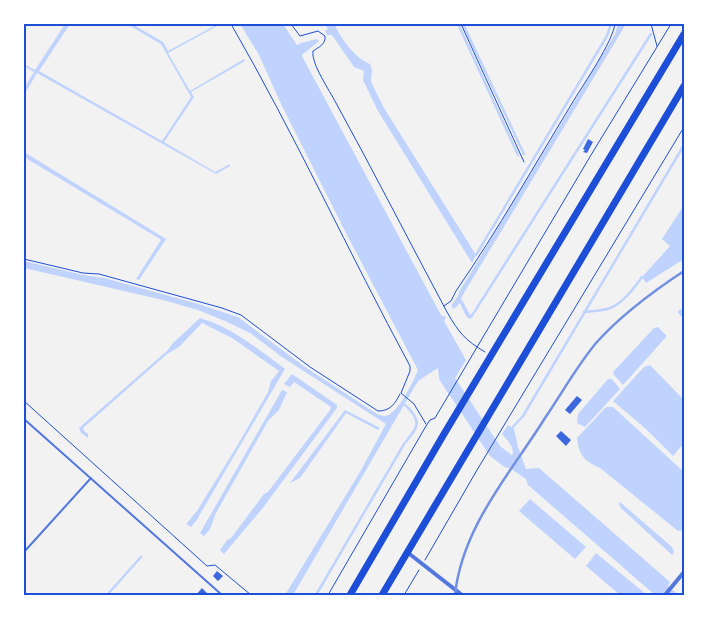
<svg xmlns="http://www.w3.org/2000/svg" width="708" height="619" font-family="Roboto,sans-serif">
  <rect width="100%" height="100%" fill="#f2f2f2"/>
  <!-- water -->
  <path fill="#bfd3fe" d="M65 24H70L39 71 162 141 191 97 161 44 127 24H132L163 42 168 51 218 24H221L168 53 190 91 244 59 245 61 191 92 194 97 164 142 215 172 230 164V166L216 174 37 73 24 95V88L34 72 24 66V64L35 70Z
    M240 24H283L297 45 301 43 317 39 319 41 302 55 303 58 441 315 446 317 444 321 466 360 447 392 438 368 418 381 293 595H285L360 472 386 424 282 357 250 333 225 321 198 310 163 300 24 268V261L83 275 104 278 195 303 238 317 305 367 377 414C380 415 383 416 385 416 397 416 414 380 418 370L348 237 282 106 259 55Z
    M325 24H334C342 39 354 58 370 64L372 70 371 82 384 108 476 255 472 263 378 111 363 80 364 71 354 67 332 35H327L325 31 328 29Z
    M618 24H625L623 29 461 298 470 315 475 310 476 311 472 318 469 319 465 314 460 303 454 309 451 306 458 296 459 292 591 74 615 34Z
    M24 152 166 239 139 280 136 279 161 240 160 239 24 157Z
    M684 205V259L646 283 642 277 670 246 662 239Z
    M200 318C232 327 259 350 285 369L196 521 191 527 186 524 197 511 237 446 268 392 271 381 279 371 232 338 202 323 179 347 167 354 83 428 84 431 88 434V438L81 433 79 428 168 350 172 344Z
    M658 327 667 336 623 385 614 375 613 372 654 328Z
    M650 365 684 400V443L673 456 646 429 613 401 644 367Z
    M292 374 337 405V408L262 509 224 554 220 550 227 540 231 538 264 494 268 492 330 410 331 407 294 382 290 387 284 384Z
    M608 379H612L620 389 585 427 577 423 578 414Z
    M282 390 287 392 279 410 268 421 216 513 210 529 204 536 200 533Z
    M606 407H613L684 472 683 530 678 531 600 468C584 461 579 455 577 438Z
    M345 410 380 428 378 430 346 413 300 478 290 483Z
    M508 425 514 429 518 447 526 469 539 468 670 582 668 586 679 595H655L528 485 526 479 504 464 492 453 497 444 509 460C518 451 509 442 502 434Z
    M530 499 586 547 575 559 519 511Z
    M620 502 672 547 674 552 672 555 621 508 619 504Z
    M596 553 647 595H620L586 566Z"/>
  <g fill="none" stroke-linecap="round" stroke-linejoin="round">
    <!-- stream -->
    <path stroke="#bfd3fe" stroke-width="2.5" d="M458 24 518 155
      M463 24 524 154
      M476 255 607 36 611 24
      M684 309 679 312 684 317
      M475 311 651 34
      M584 312C591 311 600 311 607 309 621 306 634 288 642 277
      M512 428 523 416 684 145
      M107 595 141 557
      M316 595 404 444C417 428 424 422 405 405"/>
    <!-- river -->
    <path stroke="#bfd3fe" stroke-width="14" d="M445 369 446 377 495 451 508 461"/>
  </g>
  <!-- building -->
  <path fill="#3d67dc" d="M588 139 593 142 587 153 583 152 585 150 583 149Z
    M577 396 582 400 570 414 565 410Z
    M561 431 571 440 566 446 556 436Z
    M217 571 223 576 218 581 213 576Z
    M202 588 207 593 205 595H196Z"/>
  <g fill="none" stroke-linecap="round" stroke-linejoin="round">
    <!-- path -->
    <path stroke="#1d4ed8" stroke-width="1" d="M231 24C295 135 349 253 410 366V371L401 393 414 404 426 424
      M291 24 300 36 318 31 325 36C326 44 319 47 313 51 311 64 330 91 336 103 374 172 410 243 447 312 459 333 465 340 485 352
      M461 24 524 162
      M651 24 657 46
      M24 259 83 273 99 274 222 308 241 315 310 367 378 411C390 411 395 404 400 394
      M444 306 451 301 456 291C498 230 535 164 574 100 585 82 612 43 615 24
      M24 401 207 566 215 565 251 595
      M425 560 477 470 684 127
      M328 595 426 426 430 420 435 418 594 150 671 24
      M404 595 419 570"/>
    <!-- service -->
    <path stroke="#5277de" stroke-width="2" d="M24 419 222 595
      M24 552 91 478"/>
    <!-- minor -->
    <path stroke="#5277de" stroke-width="4" d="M407 552 462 595
      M665 595 684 572"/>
    <!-- motorway -->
    <path stroke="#1d4ed8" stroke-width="7" d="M350 595 444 434 684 34
      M382 595 684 86"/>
    <!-- rail -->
    <path stroke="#7290e2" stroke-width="2.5" d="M455 595C462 527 510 474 545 418 562 393 577 366 596 343 622 314 652 292 684 271"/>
  </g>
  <!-- border -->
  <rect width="708" height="619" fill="none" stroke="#ffffff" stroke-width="50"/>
  <rect x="25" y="25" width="658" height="569" fill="none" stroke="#1d4ed8" stroke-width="2"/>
</svg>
